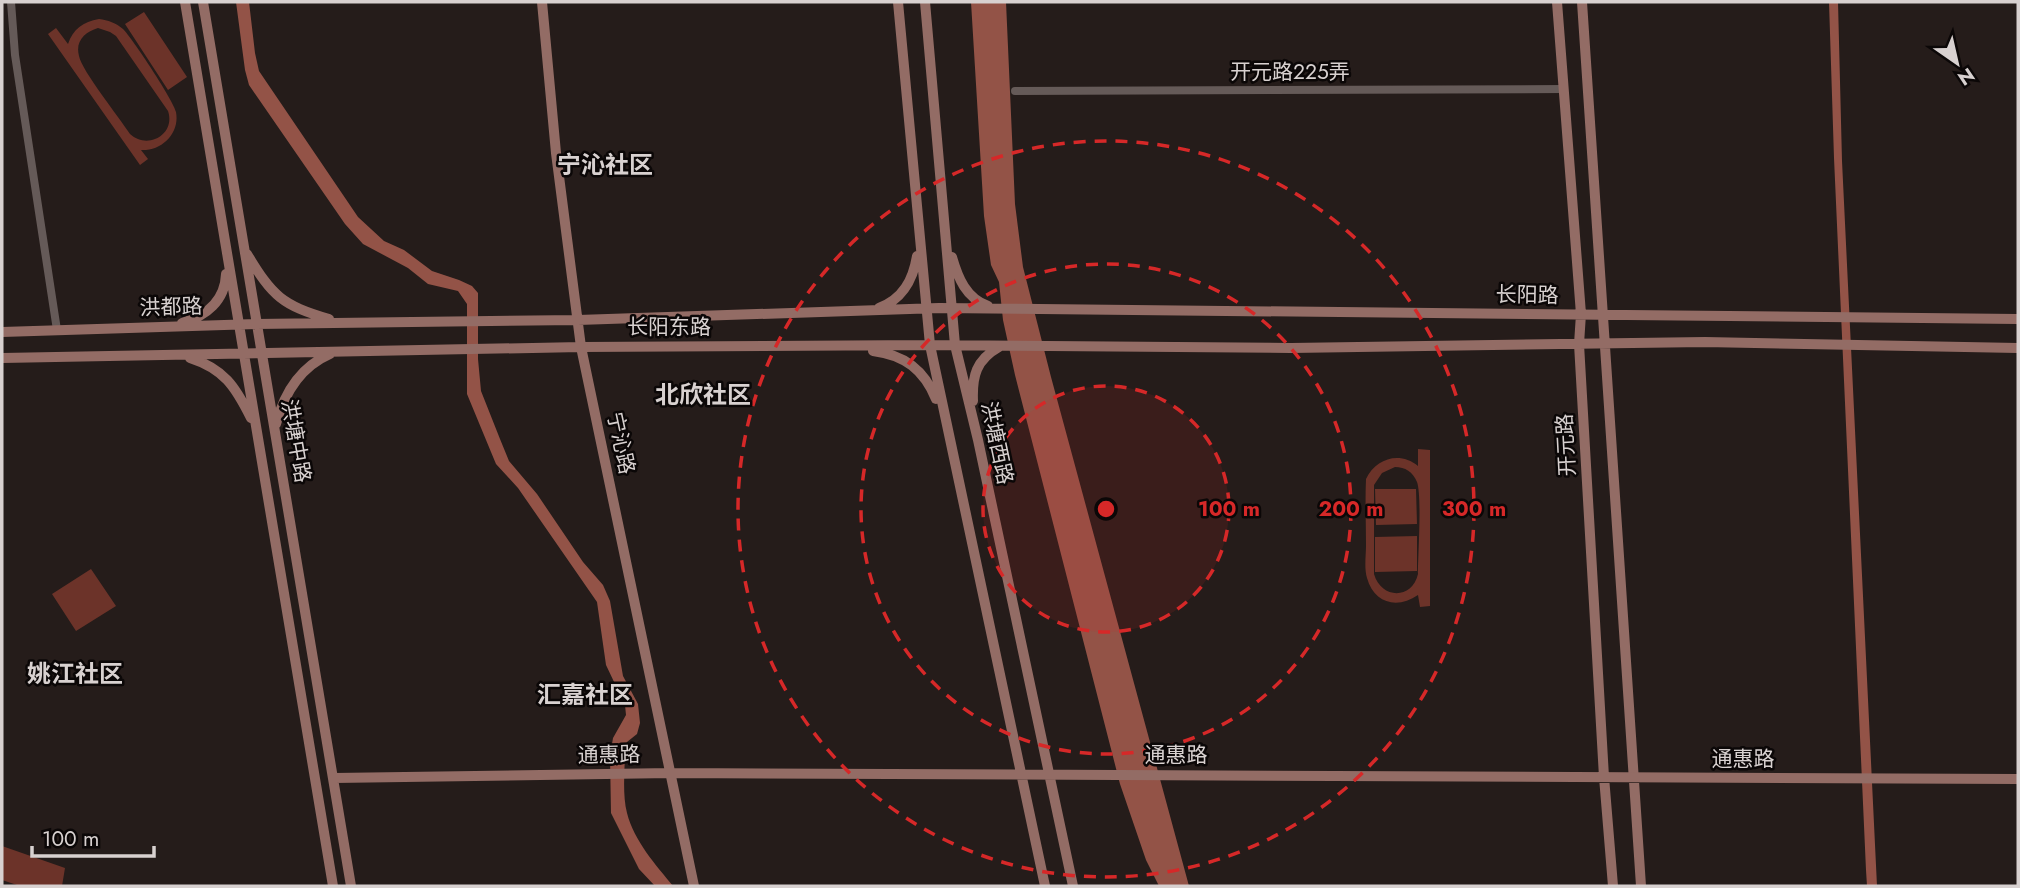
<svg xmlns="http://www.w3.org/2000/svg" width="2020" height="888" font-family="Jost,'Noto Sans SC',sans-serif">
  <rect width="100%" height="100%" fill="#251c1a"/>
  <!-- green -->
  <path fill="#6c3329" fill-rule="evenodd" d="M144 12 187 77 168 90 125 24Z
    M99 19C108 20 116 23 123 29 132 38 174 101 176 112 180 133 162 151 141 150L148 159 140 165 48 34 56 28 68 44C73 29 83 22 99 19ZM98 28 110 32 116 36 168 111C176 135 147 150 130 134 119 117 82 71 79 56 75 41 85 32 98 28Z
    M1418 449 1430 450V606L1420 607 1418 595C1398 609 1374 604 1367 578 1364 568 1366 556 1366 545 1366 523 1365 501 1366 479 1376 458 1400 451 1418 466ZM1395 467C1405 467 1413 472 1417 482 1422 496 1418 555 1418 574 1412 600 1381 599 1374 574V485L1382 473Z
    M1375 489H1416L1417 524 1376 525Z
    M1417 536V571L1375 572V537Z
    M91 569 116 606 76 631 52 594Z
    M2 846 65 868 62 886H20L2 880Z"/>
  <!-- water -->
  <path fill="#935347" d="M236 2H249L255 53 259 71 358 217 384 241 404 250 432 271 459 280 472 286 478 293V359L481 391 500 439 509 461 537 494 583 562 603 585 610 601 623 676 638 704 640 723 637 734 627 742 625 748C625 769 622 793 627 813 634 841 656 865 673 886H655L639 869 611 813 610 756 613 738 626 715 625 705 606 665 597 602 518 488 496 464 491 452 467 394V304L458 291 428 284 408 268 363 244 345 224 249 85 245 70Z
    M971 2H1006L1015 204 1023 267 1051 377 1189 886H1159L1146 860 1120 784 1015 375 1003 320 999 282 991 265 984 216Z
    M1829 2H1838L1842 161 1877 886H1867L1866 870 1834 158Z"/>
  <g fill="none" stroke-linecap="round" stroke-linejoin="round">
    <!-- street -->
    <path stroke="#655a58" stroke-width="8" d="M11 2 15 55 57 330
      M1015 91 1564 89"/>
    <!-- secondary -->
    <path stroke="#936c65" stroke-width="10" d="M185 2 333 886
      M203 2 351 886
      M542 2 556 153 581 347 694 886
      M898 2 930 345 1045 886
      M925 2 955 345 978 440 1073 886
      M1557 2 1581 314 1579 344 1604 777 1613 886
      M1582 2 1641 886
      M247 254C273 297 282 305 329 319
      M952 257C958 278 966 298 988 306
      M879 308C903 299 913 280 917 256
      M182 323C206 316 225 301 226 274
      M2 332 256 324 578 320 939 308 2018 319
      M873 351C905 355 924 370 936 399
      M2 358 581 347 930 345 1291 348 1705 342 2018 348
      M190 358C224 369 235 386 251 418
      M973 401C972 376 976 360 999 347
      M276 424C284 394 300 367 330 354
      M334 778 671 773 2018 779"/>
  </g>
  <!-- distance rings -->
  <circle cx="1106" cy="509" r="123" fill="#d62828" fill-opacity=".12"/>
  <g fill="none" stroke="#d62828" stroke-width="3.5" stroke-dasharray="12 9">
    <circle cx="1106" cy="509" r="123"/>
    <circle cx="1106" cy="509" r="245"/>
    <circle cx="1106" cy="509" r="368"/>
  </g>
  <g text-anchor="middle" stroke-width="5" stroke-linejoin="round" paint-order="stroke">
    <!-- street labels -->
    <g font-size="21" fill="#d8d1d0" stroke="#0b0707">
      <text x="1290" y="79">开元路225弄</text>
      <text transform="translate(1527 295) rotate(1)" y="7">长阳路</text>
      <text transform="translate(171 307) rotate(-2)" y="7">洪都路</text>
      <text x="669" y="334">长阳东路</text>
      <text transform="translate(296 441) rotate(80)" y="7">洪塘中路</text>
      <text transform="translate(621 443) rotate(78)" y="7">宁沁路</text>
      <text transform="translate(997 443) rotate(78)" y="7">洪塘西路</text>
      <text transform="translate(1566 445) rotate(-93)" y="7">开元路</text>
      <text transform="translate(609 755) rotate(-1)" y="7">通惠路</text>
      <text x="1176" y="762">通惠路</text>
      <text x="1743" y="766">通惠路</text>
    </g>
    <!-- quarter labels -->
    <g font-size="24" font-weight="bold" fill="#d8d1d0" stroke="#0b0707">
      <text x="605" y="173">宁沁社区</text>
      <text x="703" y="403">北欣社区</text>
      <text x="75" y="682">姚江社区</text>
      <text x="585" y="703">汇嘉社区</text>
    </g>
  </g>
  <circle cx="1106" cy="509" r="10" fill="#d62828" stroke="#0b0707" stroke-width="3.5"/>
  <g font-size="21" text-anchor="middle" font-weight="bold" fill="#d62828" stroke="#0b0707" stroke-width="5" stroke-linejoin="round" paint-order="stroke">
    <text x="1229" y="516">100 m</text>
    <text x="1351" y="516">200 m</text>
    <text x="1474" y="516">300 m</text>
  </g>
  <!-- border -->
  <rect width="2020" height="888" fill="none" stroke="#d8d1d0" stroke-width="7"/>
  <!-- north arrow -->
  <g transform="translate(1957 63) rotate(146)" stroke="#0b0707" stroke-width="5" paint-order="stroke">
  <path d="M0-5L12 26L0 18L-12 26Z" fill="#d8d1d0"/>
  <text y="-10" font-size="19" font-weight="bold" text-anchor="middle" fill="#d8d1d0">N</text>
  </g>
  <!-- scale -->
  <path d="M32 846v10h122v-10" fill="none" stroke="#d8d1d0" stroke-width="3.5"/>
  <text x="42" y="846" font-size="21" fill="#d8d1d0" stroke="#0b0707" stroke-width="5" paint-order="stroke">100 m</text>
</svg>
